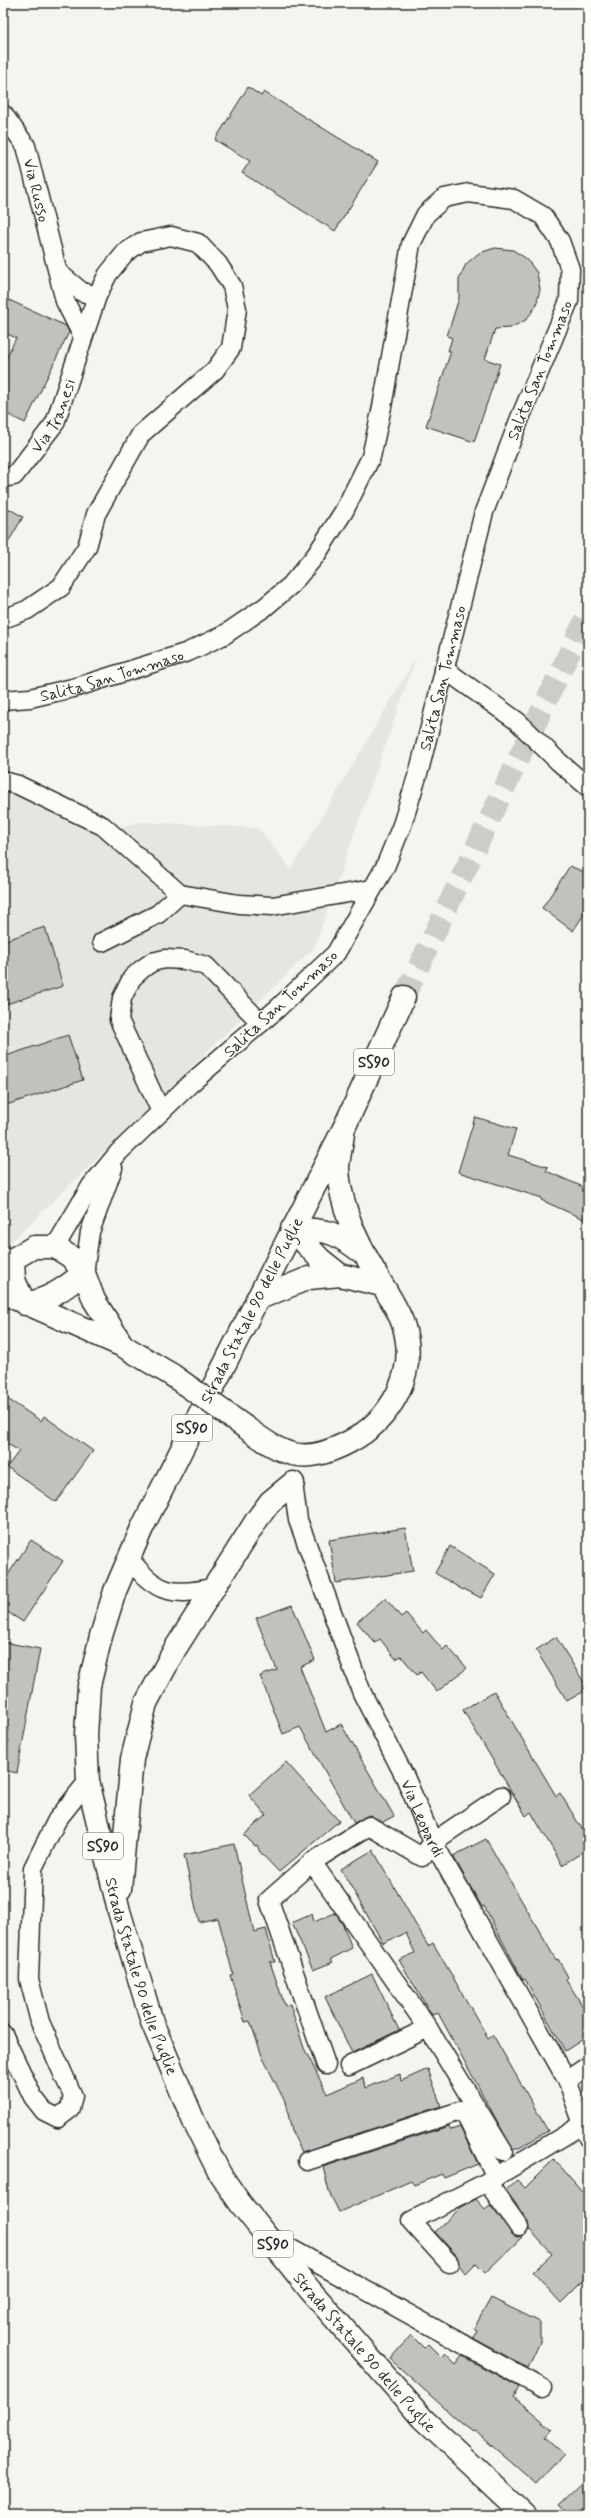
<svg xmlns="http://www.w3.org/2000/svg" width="591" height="2518" font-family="Mynerve,sans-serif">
  <rect width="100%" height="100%" fill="#f5f4ef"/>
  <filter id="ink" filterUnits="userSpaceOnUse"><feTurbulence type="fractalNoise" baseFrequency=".025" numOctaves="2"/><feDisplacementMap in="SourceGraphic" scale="8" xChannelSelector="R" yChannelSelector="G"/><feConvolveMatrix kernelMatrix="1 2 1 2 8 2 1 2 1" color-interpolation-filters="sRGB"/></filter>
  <g filter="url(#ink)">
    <!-- built -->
    <path fill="#e6e5e0" d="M416 658 314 948 10 1243H3V780L113 828 140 822 258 828 291 869Z"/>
    <!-- building -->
    <path fill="#c2c1be" stroke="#2b2b2b" d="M248 87 261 96 264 92 378 162 335 231 242 173 250 161 215 140Z
      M495 248 513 250 527 259 537 273 540 289 536 306 526 320 510 328 495 329 485 359 500 364 474 442 426 426 451 351H448L452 338 447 336 459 298V279L466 264 479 253Z
      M9 300 66 326 69 332 25 423 3 412V364L16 338 3 332V314Z
      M3 505 23 517 3 551Z
      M570 866 588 874V908L573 931 542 908Z
      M45 927 63 986 3 1005V941Z
      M68 1035 83 1080 3 1106V1057Z
      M475 1117 516 1129 508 1155 548 1167 546 1171 588 1189V1221L541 1200 542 1198 458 1172Z
      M3 1396 41 1421 44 1416 93 1451 56 1502 7 1467 19 1451 3 1441Z
      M405 1528 413 1571 336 1583 329 1540Z
      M31 1540 63 1561 23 1622 3 1609V1582Z
      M450 1546 495 1574 481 1598 464 1589 463 1590 435 1573Z
      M385 1598 401 1617 406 1613 423 1633 426 1630 443 1650 447 1646 467 1668 437 1692 421 1672 417 1675 401 1656 396 1659 380 1639 375 1643 357 1622Z
      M292 1605 315 1660 300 1667 326 1732 341 1724 394 1816 383 1822 369 1815 354 1823 300 1727 283 1734 260 1676 277 1670 256 1618Z
      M556 1637 588 1689 567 1701 536 1650Z
      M3 1642 40 1649 17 1773 3 1770Z
      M494 1691 556 1796 560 1793 588 1839V1849L562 1865 531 1812 526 1816 463 1710Z
      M286 1762 339 1821 279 1872 260 1852 257 1845 255 1846 244 1835 266 1815 249 1795Z
      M486 1839 556 1960 558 1959 568 1977 566 1979 588 2015V2036L565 2051 525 1979 523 1980 484 1906 482 1907 453 1856Z
      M234 1844 254 1932 266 1929 275 1962H270L285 2006 290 2004 304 2048 327 2094 363 2078 365 2088 400 2074 401 2081 428 2069 441 2106 302 2152 293 2134 285 2102 262 2056 250 2021 245 2022 230 1975 233 1974 218 1918 199 1922 184 1855Z
      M373 1850 428 1946 433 1943 488 2038 493 2035 548 2131 521 2147 513 2150 438 2013 432 2015 399 1960 415 1953 406 1933 383 1943 341 1869Z
      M335 1913 343 1925 352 1948 331 1959 333 1962 313 1970 292 1923 312 1914 314 1922Z
      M372 1974 399 2030 352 2053 325 1997Z
      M449 2126 451 2130 460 2127 478 2164 444 2178 442 2174 414 2185 411 2181 339 2212 329 2192 323 2167Z
      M554 2159 588 2198V2276L561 2303 533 2272 552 2254 530 2230 529 2231 528 2221 506 2190 517 2180 525 2188Z
      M476 2199 485 2209 490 2205 514 2236H523L485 2273 476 2264 466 2274 459 2265 457 2256 435 2232 460 2208Z
      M491 2298 540 2322V2342L528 2368 473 2338 477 2330 474 2328Z
      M411 2335 424 2348 428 2344 441 2357 445 2353 456 2364 462 2356 519 2387 514 2397 552 2429 545 2437 564 2454 536 2484 475 2431 473 2432 461 2423 390 2359Z
      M588 2477V2515H571L560 2504Z"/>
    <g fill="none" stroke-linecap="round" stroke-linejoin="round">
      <!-- primary-tunnel -->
      <path stroke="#cdccc8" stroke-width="22" stroke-dasharray="22 11" stroke-linecap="butt" d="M404 997 588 614"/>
      <!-- street casing -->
      <g stroke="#2b2b2b" stroke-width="21">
        <g id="street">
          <path id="s1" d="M3 114 26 146 65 301 83 337"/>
          <path d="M59 273 82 292 97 296"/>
          <path id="s2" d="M3 478 14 476 55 423 97 296 108 274 125 253 141 242 171 236 198 243 218 264 232 286 237 309 231 348 215 370 141 434 96 514 87 547 61 587 27 610 3 619"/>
          <path d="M444 669 517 721 559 762 588 787"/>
          <path id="s3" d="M3 700 30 698 77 687 188 652 224 635 265 607 291 585 316 555 344 511 371 457 382 407 411 244 426 214 444 198 469 193 514 199 543 216 560 241 570 269 569 301 520 418 484 512 420 767 402 825 385 867 336 953 278 1008 190 1084 119 1152 91 1186 55 1247"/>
          <path d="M3 781 18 785 103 826 180 894 239 904 272 906 372 889"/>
          <path d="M102 942 158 914 180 894"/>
          <path d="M161 1112 119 1020 122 998 132 978 142 969 152 962 165 959 185 960 206 966 261 1023"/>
          <path d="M84 1273 90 1232 113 1168"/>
          <path id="s4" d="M293 1483 298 1520 362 1693 405 1777 433 1842 567 2080 588 2138"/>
          <path d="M129 1558C156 1594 173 1597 216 1587"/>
          <path d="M312 1862 428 2028 503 2151"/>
          <path d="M3 2034 33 2097 44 2111 58 2118 70 2109 73 2096 40 2022 29 1979 33 1868 57 1820 88 1781"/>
          <path d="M326 2065 269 1900 312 1862 369 1826 422 1857 433 1842 501 1796"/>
          <path d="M349 2066 428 2028"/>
          <path d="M567 2080 588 2066"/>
          <path d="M307 2161 463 2110 496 2177"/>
          <path d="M487 2182 582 2125"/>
          <path d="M268 2236 542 2388"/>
          <path d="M449 2263 411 2221 487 2182 519 2227"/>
        </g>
      </g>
      <!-- secondary casing -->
      <g stroke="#2b2b2b" stroke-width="25">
        <path id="secondary" d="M292 1229C327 1229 336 1232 364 1254
          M292 1229 320 1259 340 1275
          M13 1259 14 1280 25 1304
          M3 1260 13 1259 34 1247H55L71 1257 84 1273 94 1300 123 1346
          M3 1293 123 1346 172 1375
          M257 1299 309 1278 340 1275 382 1285
          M25 1304C49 1300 65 1288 84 1273
          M245 1427C285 1456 302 1466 349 1442 391 1420 419 1372 403 1324 399 1312 391 1300 385 1289 372 1268 359 1246 350 1222 344 1205 338 1184 338 1166 339 1155 342 1144 343 1133"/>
      </g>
      <!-- primary casing -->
      <g stroke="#2b2b2b" stroke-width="25">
        <g id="primary">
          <path id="s5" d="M404 997 344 1128 142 1528 115 1591 101 1636 89 1686 86 1735 88 1781 119 1911 152 2022 195 2124 220 2174 240 2203 310 2290 423 2419 525 2515"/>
          <path d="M120 1889 132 1759 146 1703 175 1649 258 1518 270 1502 293 1483"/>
        </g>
      </g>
      <!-- street -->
      <use href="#street" stroke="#fdfcf7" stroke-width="18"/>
      <!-- secondary -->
      <use href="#secondary" stroke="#fdfcf7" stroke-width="22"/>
      <!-- primary -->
      <use href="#primary" stroke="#fdfcf7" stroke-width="22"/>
      <!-- secondary-bridge casing -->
      <g stroke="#2b2b2b" stroke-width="25" stroke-linecap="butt">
        <path id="secondary-bridge" d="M172 1375 245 1427"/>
      </g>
      <!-- secondary-bridge -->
      <use href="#secondary-bridge" stroke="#fdfcf7" stroke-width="22"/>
    </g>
  </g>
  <g text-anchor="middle" stroke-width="3" stroke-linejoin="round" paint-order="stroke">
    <!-- shield labels -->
    <g fill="#fdfcf7" stroke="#6a6a68" stroke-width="1">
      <rect x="354" y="1049" width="40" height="26" rx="3"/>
      <rect x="172" y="1415" width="40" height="26" rx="3"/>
      <rect x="83" y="1833" width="40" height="26" rx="3"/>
      <rect x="253" y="2231" width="40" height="26" rx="3"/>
    </g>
    <g font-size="15" font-weight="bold" fill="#2b2b2b">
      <text x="374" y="1067">SS90</text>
      <text x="192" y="1433">SS90</text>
      <text x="103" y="1851">SS90</text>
      <text x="273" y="2249">SS90</text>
    </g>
    <!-- street labels -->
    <g font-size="16" fill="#2b2b2b" stroke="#fdfcf7">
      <text dy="6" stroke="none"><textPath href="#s1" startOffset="85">Via Russo</textPath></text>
      <text transform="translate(539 370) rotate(-68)" y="6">Salita San Tommaso</text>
      <text dy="6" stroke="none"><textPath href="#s2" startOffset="84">Via Tranesi</textPath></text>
      <text dy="6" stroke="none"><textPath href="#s3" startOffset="112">Salita San Tommaso</textPath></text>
      <text transform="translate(442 678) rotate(-76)" y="6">Salita San Tommaso</text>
      <text transform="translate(280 1003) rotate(-43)" y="6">Salita San Tommaso</text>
      <text transform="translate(251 1310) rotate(-63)" y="6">Strada Statale 90 delle Puglie</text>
      <text dy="6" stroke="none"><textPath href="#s4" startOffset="361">Via Leopardi</textPath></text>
      <text dy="6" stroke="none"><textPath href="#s5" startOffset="1057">Strada Statale 90 delle Puglie</textPath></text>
      <text dy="6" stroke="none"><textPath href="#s5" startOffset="1500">Strada Statale 90 delle Puglie</textPath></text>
    </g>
  </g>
  <!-- margin -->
  <rect width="591" height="2518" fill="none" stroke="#fdfcf7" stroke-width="16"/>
  <rect x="8" y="8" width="575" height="2502" fill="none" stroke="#2b2b2b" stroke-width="1.5" filter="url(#ink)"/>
</svg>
